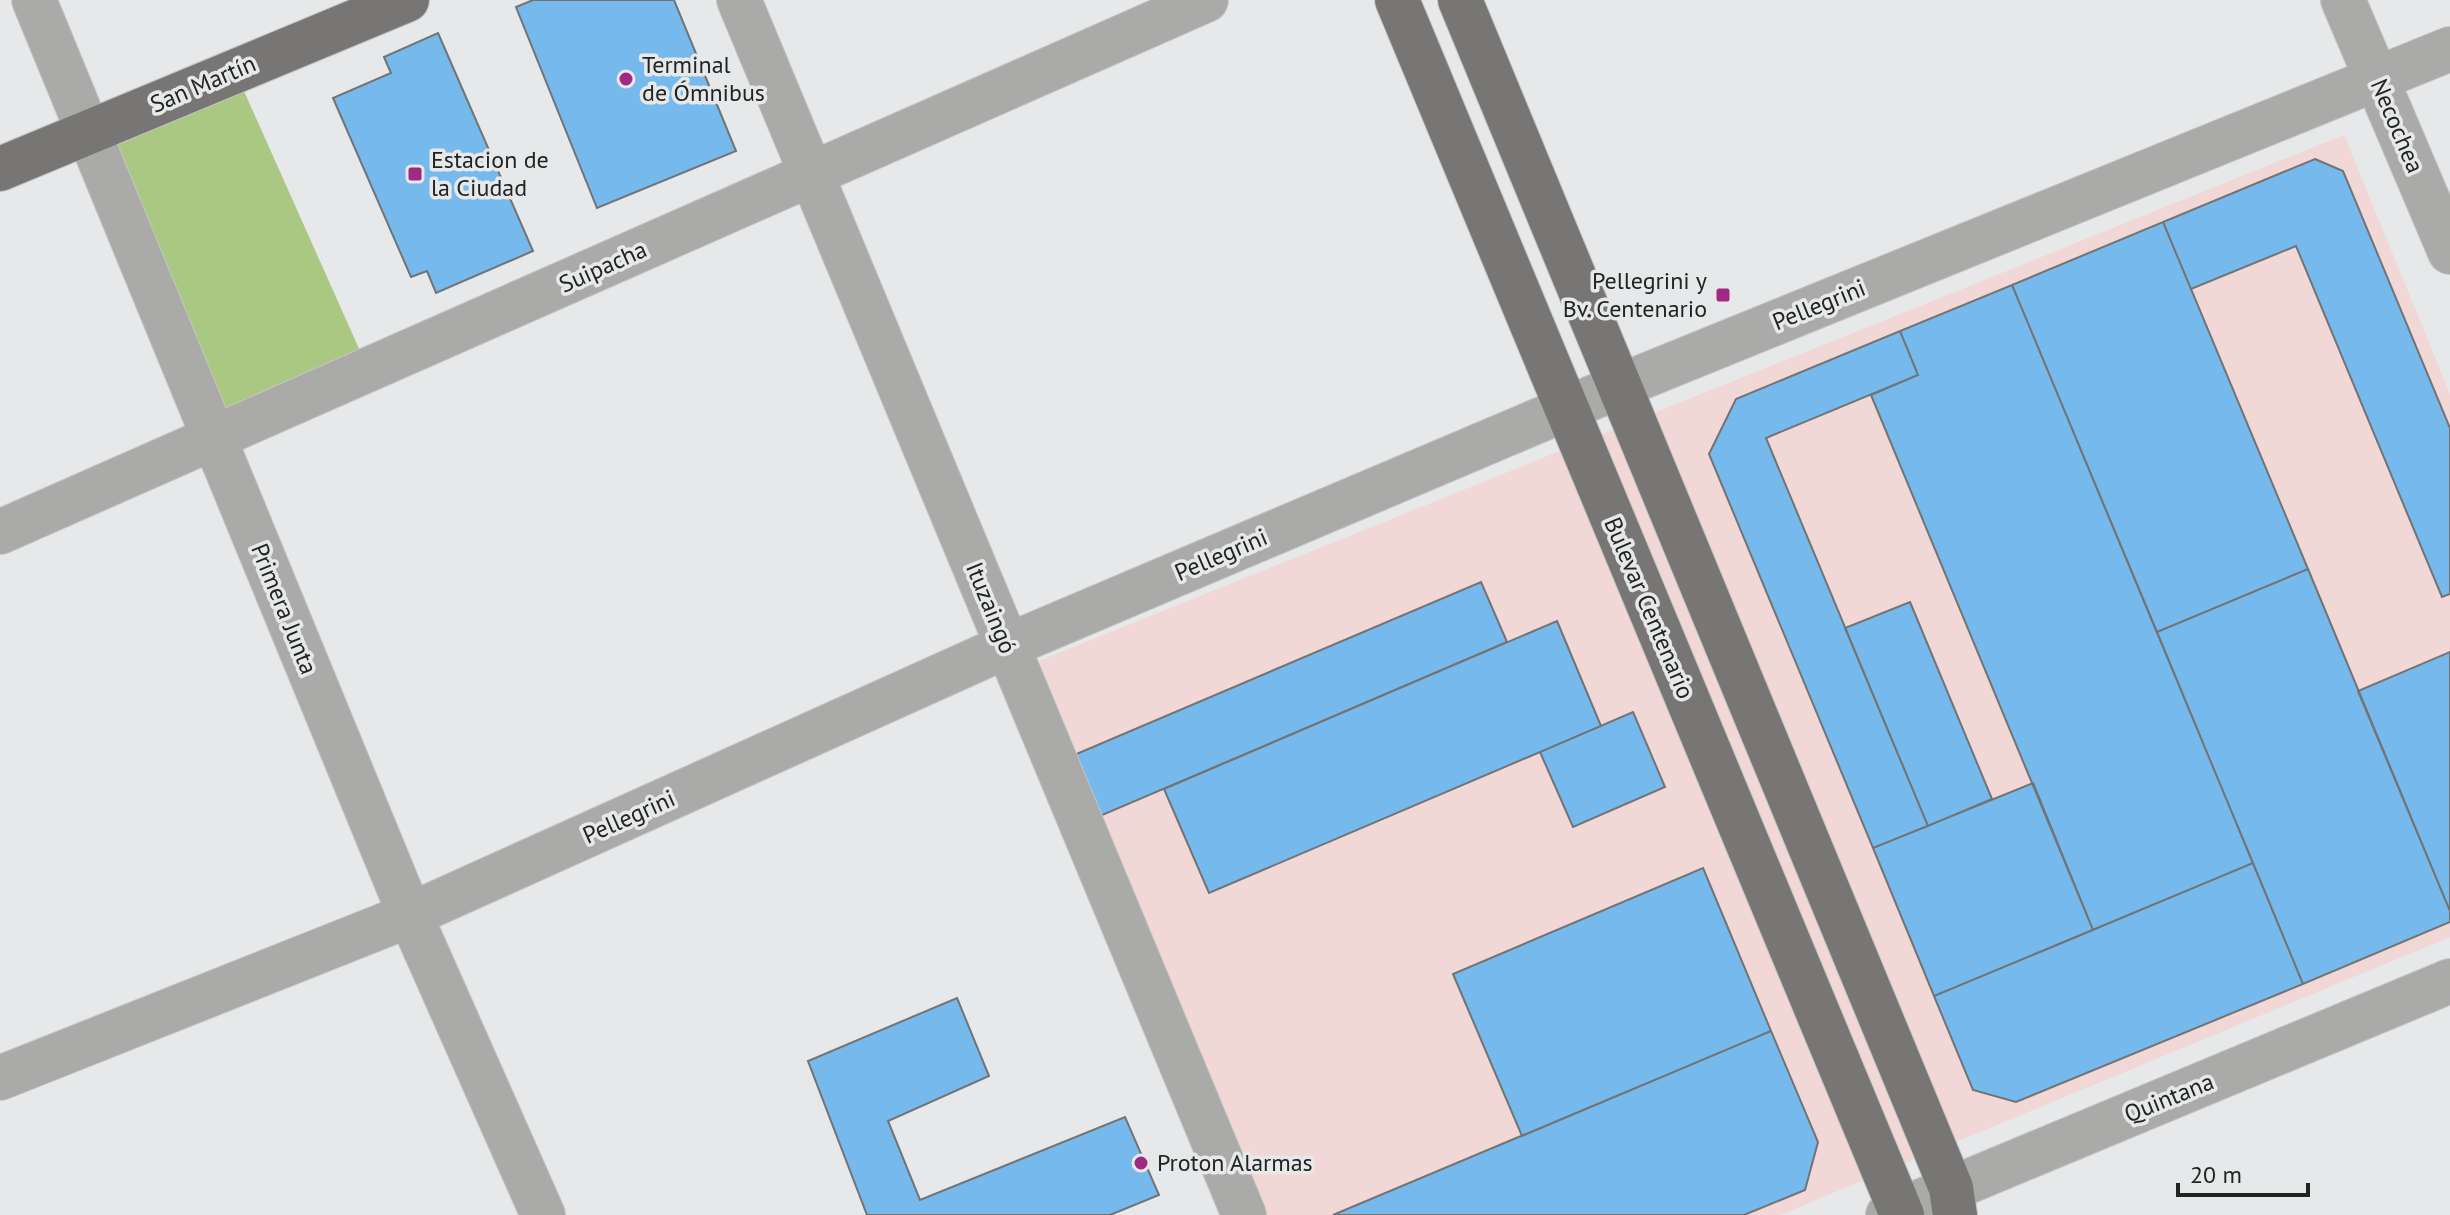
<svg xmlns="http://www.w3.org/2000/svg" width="2450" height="1215" font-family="'PT Sans',sans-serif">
  <rect width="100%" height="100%" fill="#e6e8e9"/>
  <!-- industrial -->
  <path fill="#f1d7d5" d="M2344 135 2450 394V937L1780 1215H1266L1039 661Z"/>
  <!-- green -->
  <path fill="#abc883" d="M235 71 369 371 214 439 88 132Z"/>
  <!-- building -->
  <path fill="#76baed" stroke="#727374" stroke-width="2" d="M533 0H674L736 151 597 208 516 7Z
    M438 33 533 251 436 293 427 271 411 277 333 98 391 73 384 57Z
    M2315 159 2343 171 2450 428V594L2442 597 2296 246 2191 289 2163 222Z
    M2163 222 2308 569 2157 632 2012 285Z
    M2012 285 2253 863 2093 930 1871 395 1918 375 1900 331Z
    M1900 331 1918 375 1766 438 1928 826 1873 848 1709 454 1736 399Z
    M2308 569 2450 911V922L2303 984 2157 632Z
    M1481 582 1507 642 1100 816 1074 755Z
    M1910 602 1992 799 1928 826 1845 628Z
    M1557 621 1601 726 1209 893 1164 789Z
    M2450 652V911L2358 691Z
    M1633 712 1665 787 1573 827 1540 752Z
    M2033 783 2093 930 1934 996 1873 848Z
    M2253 863 2303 984 2016 1102 1973 1090 1934 996Z
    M1703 868 1771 1031 1522 1136 1453 974Z
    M957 998 989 1076 888 1121 920 1200 1125 1117 1159 1195 1110 1215H867L808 1061Z
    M1771 1031 1818 1142 1805 1190 1744 1215H1333Z"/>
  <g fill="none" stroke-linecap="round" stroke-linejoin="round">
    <!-- minor casing -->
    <g stroke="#c3c5c5" stroke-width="46">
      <path id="minor" d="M34 0 410 915 543 1215
        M739 0 1244 1215
        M2343 0 2450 252
        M0 532 1206 0
        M0 1078 410 915 1007 646 1620 386 2450 49
        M1888 1215 2450 981"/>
    </g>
    <!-- major casing -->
    <g stroke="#c3c5c5" stroke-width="46">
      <path id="major" d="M1397 0 1902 1215
        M1460 0 1951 1188 1955 1215
        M0 169 407 0"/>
    </g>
    <!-- minor -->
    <use href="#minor" stroke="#aaaaa9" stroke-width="44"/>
    <!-- major -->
    <use href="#major" stroke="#777675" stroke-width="44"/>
  </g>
  <!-- markers -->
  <g fill="#9f2983" stroke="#e6e8e9" stroke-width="3">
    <circle cx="626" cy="79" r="8"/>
    <rect x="407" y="166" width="16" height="16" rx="4"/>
    <rect x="1715" y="287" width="16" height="16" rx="4"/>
    <circle cx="1141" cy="1163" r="8"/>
  </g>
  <g text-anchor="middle" stroke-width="7" stroke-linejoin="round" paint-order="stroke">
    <!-- poi labels -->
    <g font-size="24" fill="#222323" stroke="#e6e8e9" text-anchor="start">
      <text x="642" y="73">Terminal<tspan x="642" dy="28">de Ómnibus</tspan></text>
      <text x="431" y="168">Estacion de<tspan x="431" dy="28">la Ciudad</tspan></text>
      <text x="1707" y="289" text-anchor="end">Pellegrini y<tspan x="1707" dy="28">Bv. Centenario</tspan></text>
      <text x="1157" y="1171">Proton Alarmas</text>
    </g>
    <!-- street labels -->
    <g font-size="24" fill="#222323" stroke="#e6e8e9">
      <text transform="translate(203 84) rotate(-23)" y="8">San Martín</text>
      <text transform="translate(2397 126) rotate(67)" y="8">Necochea</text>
      <text transform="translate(603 267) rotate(-24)" y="8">Suipacha</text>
      <text transform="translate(1819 305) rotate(-22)" y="8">Pellegrini</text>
      <text transform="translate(1221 555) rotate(-23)" y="8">Pellegrini</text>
      <text transform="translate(991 608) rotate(68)" y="8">Ituzaingó</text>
      <text transform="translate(1649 608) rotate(67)" y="8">Bulevar Centenario</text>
      <text transform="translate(284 609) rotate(68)" y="8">Primera Junta</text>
      <text transform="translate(629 817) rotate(-24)" y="8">Pellegrini</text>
      <text transform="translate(2169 1098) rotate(-22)" y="8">Quintana</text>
    </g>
  </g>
  <!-- scale -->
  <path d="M2178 1183v12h130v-12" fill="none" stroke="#222323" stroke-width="4"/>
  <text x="2190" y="1183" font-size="24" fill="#222323" stroke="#e6e8e9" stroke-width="6" paint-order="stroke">20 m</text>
</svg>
